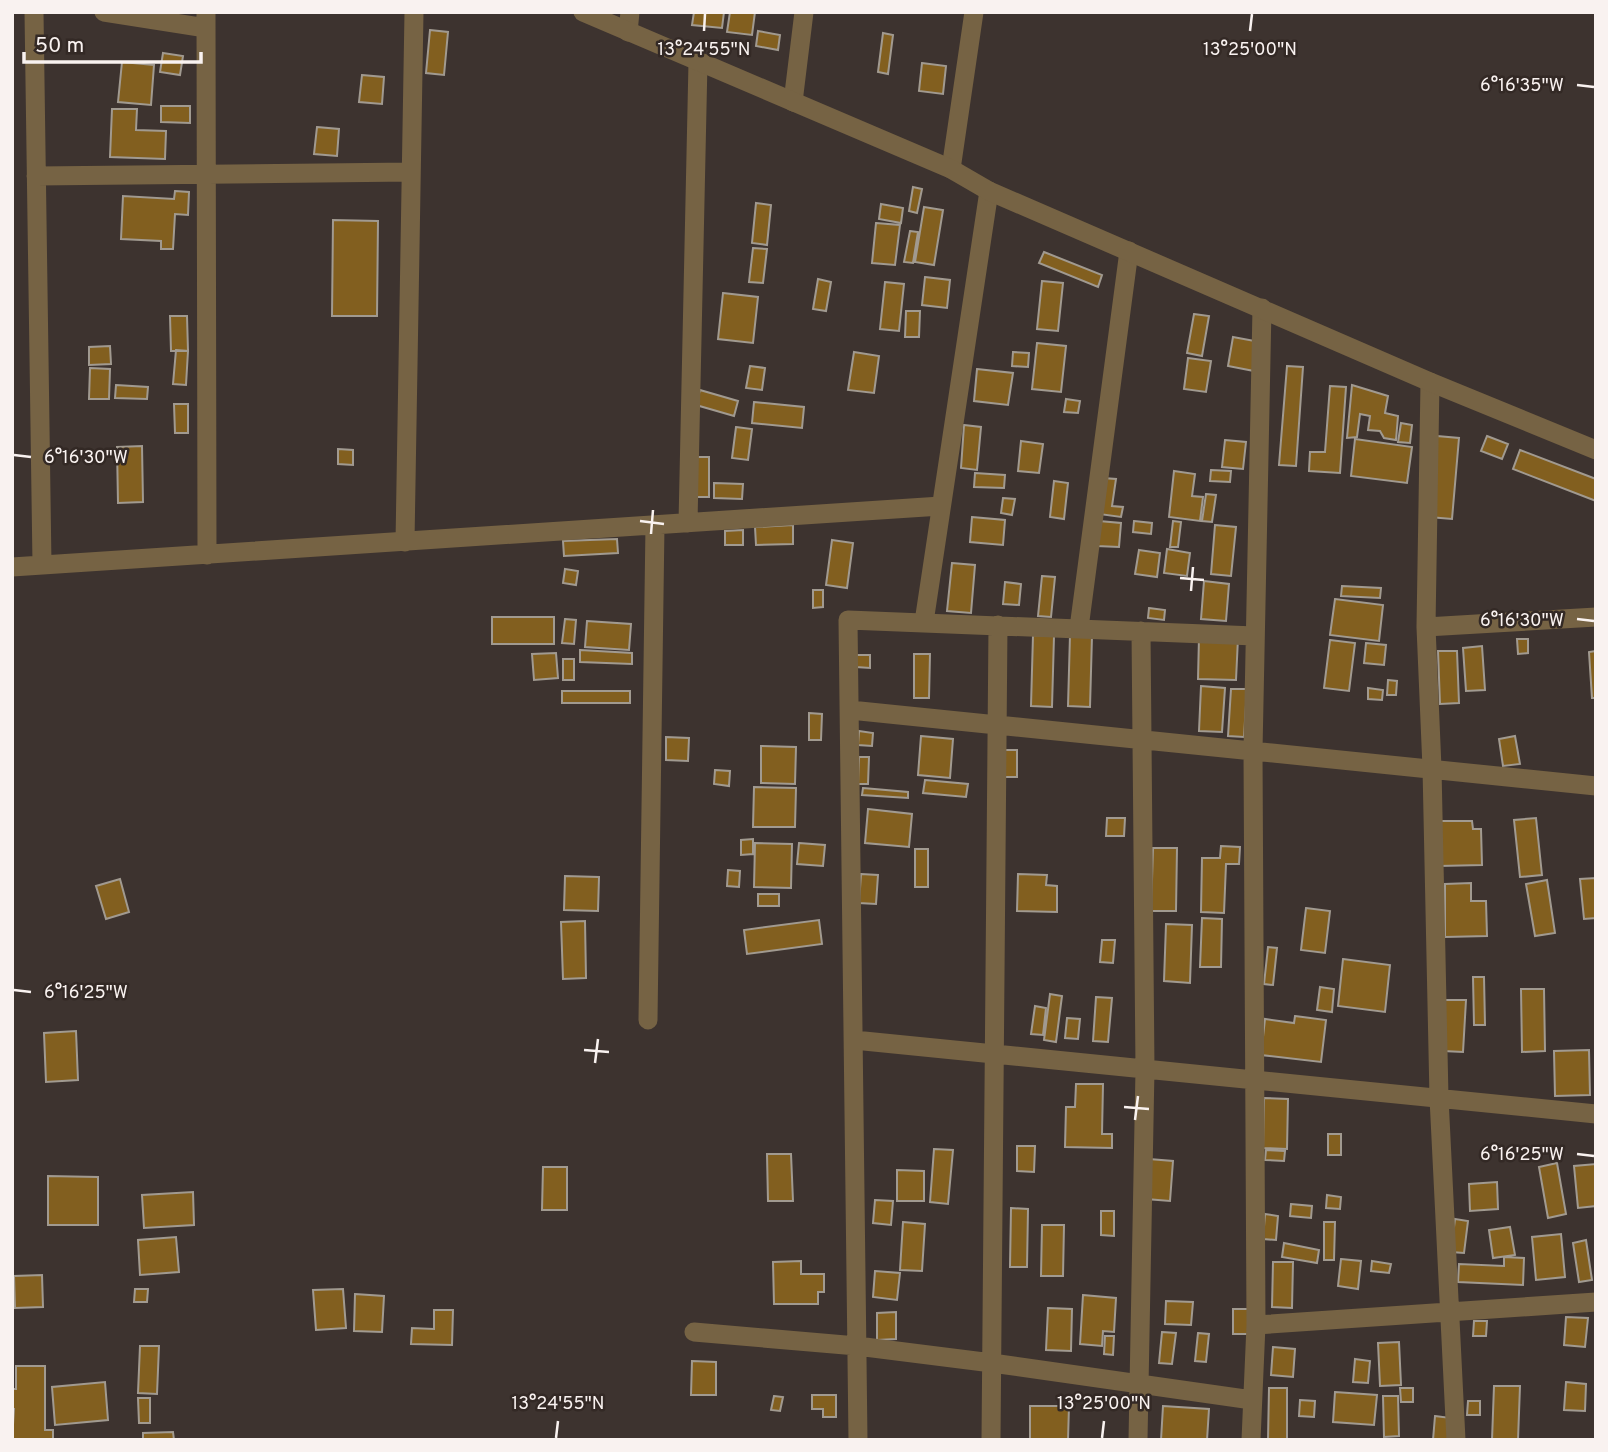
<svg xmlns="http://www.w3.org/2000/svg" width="1608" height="1452" font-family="Overpass,sans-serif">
  <rect width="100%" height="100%" fill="#3d332f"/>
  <!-- building -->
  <path fill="#825f1f" stroke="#a19a90" stroke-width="2" d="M694 12H724L722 28 692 25Z
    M730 12H755L752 35 727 32Z
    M430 30 448 32 444 75 426 73Z
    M758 31 780 35 778 50 756 46Z
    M883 33 893 35 888 74 878 72Z
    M163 53 183 56 180 75 160 72Z
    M122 62 154 65 151 105 118 102Z
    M922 63 946 66 943 94 919 91Z
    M362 75 384 77 382 104 359 102Z
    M161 106H190V123L161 122Z
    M112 109H137L136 130 166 131 165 159 110 157Z
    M317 127 339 129 337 156 314 154Z
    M913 187 922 189 917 213 909 211Z
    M175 191 189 192 188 215 175 214 173 249H161V241L121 239 123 196 174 199Z
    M756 203 771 205 767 245 752 243Z
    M881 204 903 208 901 223 879 219Z
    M924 207 943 210 934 265 915 262Z
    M333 220 378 221 377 316H332Z
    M876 223 900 225 895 265 872 263Z
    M910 231 918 232 913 263 904 262Z
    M753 248 767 249 763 283 749 282Z
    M1044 252 1102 275 1098 287 1039 263Z
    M925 277 950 280 947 308 922 305Z
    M818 279 831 282 826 311 813 309Z
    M1042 281 1063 283 1058 331 1037 329Z
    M885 282 904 284 899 331 880 329Z
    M723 293 758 297 753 343 718 339Z
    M906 311H920L919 337H905Z
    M1194 314 1209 316 1202 356 1187 353Z
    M170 316H187L188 351H171Z
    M1233 337 1260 342 1254 371 1228 366Z
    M1037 343 1066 346 1061 392 1032 389Z
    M110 346 111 364 89 365V347Z
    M176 350 188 351 186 385 173 384Z
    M854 352 879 356 874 393 848 390Z
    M1013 352 1029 353 1028 367 1012 366Z
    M1188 358 1211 361 1206 392 1184 389Z
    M750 366 765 368 762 390 746 388Z
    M1287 366 1303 367 1296 466 1279 465Z
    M90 368 110 369 109 399H89Z
    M977 369 1013 373 1008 405 974 401Z
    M116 385 148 387 147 399 115 398Z
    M1352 385 1388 396 1385 413 1398 416 1396 440 1384 438 1380 431 1368 430 1370 416 1360 414 1357 437 1347 438Z
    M1330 386 1346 387 1340 473 1309 471 1310 452H1325Z
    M700 390 738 401 734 416 696 405Z
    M1066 399 1080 401 1078 413 1064 412Z
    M754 402 804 407 802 428 752 423Z
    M174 404H188V433H175Z
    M1401 423 1412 425 1410 443 1398 442Z
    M964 425 981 427 977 470 961 468Z
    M736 427 752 429 748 460 732 458Z
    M1437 436 1459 438 1452 519 1429 517Z
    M1487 436 1508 444 1502 459 1481 451Z
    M1355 439 1412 447 1407 483 1351 476Z
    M1225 440 1246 442 1243 469 1222 467Z
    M1021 441 1043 444 1039 473 1018 471Z
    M142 446 143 502 118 503 117 447Z
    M338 449 353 450V465L338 464Z
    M1520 450 1596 479V501L1513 469Z
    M695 457H709V497H694Z
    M1211 470 1231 471 1230 482 1210 481Z
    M1174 471 1195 474 1192 496 1203 497 1200 521 1169 517Z
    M975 473 1005 475 1004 488 974 487Z
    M1103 478 1116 479 1112 506 1123 507 1121 517 1099 514Z
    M1054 481 1068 483 1064 519 1050 517Z
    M714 483 743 484 742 499 714 498Z
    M1206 494 1216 495 1212 522 1202 521Z
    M1003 498 1015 499 1012 515 1001 513Z
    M972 517 1005 520 1003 545 970 542Z
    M1099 521 1121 523 1119 547 1097 546Z
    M1134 521 1152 523 1151 534 1133 532Z
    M1173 521 1181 522 1178 547H1170Z
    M793 525V544L756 545 755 527Z
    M1215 525 1236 527 1231 576 1211 574Z
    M743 530V545H725V531Z
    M617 539 618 553 564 556 563 541Z
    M832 540 853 543 847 588 826 585Z
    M1167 549 1190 553 1187 576 1164 573Z
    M1139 550 1160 553 1157 577 1135 574Z
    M952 563 975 565 971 613 947 611Z
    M565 569 578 571 576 585 563 583Z
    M1042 576 1055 577 1051 617 1038 616Z
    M1204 581 1229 584 1226 621 1201 619Z
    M1005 582 1021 584 1019 605 1003 604Z
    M1342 586 1381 588 1380 598 1341 596Z
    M813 590H823V607L813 608Z
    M1335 599 1383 605 1379 641 1330 635Z
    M1149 608 1165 610 1164 620 1148 618Z
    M492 617H554V644H492Z
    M565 619 576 620 574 644 562 643Z
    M587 621 631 624 629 650 585 647Z
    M1033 635 1054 636 1052 707 1031 706Z
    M1070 635 1092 636 1090 707 1068 706Z
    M1199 637 1238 638 1236 680 1198 679Z
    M1517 639H1528V653L1518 654Z
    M1330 640 1355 643 1349 691 1324 688Z
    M1366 643 1386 645 1384 665 1364 663Z
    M1482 646 1485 690 1466 691 1463 648Z
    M580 650 632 653V664L580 662Z
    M1438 651H1457L1459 703 1440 704Z
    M1596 651V698H1592L1589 652Z
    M556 653 558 678 534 680 532 654Z
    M914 654H930L929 698H914Z
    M856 655H870V668L856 667Z
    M563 659H574V680H563Z
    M1388 680 1397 681 1396 695H1387Z
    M1201 686 1225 688 1222 732 1199 731Z
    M1368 688 1383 690 1382 700 1368 699Z
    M1231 689H1247L1244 737 1228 736Z
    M562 691H630V703H562Z
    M809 713 822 714 821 740H809Z
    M859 731 873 733 872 746 858 745Z
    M921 736 953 739 950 778 918 775Z
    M1515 736 1520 764 1503 766 1499 739Z
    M666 737 689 738 688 761 666 760Z
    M761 746 796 747 795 784 761 783Z
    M1002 750H1017V777H1002Z
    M859 757H869L868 784H858Z
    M715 770 730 771 729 786 714 784Z
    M925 780 968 784 966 797 923 793Z
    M754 787 796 788 795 827H753Z
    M863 788 908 792V798L862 795Z
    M868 809 912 814 909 847 865 843Z
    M1107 818H1125L1124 836H1106Z
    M1536 818 1542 875 1520 877 1514 820Z
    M1439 821H1472L1473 829H1481L1482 865 1439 866Z
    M753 839V854L741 855V840Z
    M755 843 792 844 791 888 754 887Z
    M799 843 825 845 823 866 797 864Z
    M1221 846 1240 847 1239 864H1226L1224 913 1201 912 1202 858H1220Z
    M1153 848H1177L1176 911H1151Z
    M915 849H928V887H915Z
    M728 870 740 871 739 887 727 886Z
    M861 874 878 875 876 904 859 903Z
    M1018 874 1047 875 1046 885 1057 886V912L1017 911Z
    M565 876 599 877 598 911 564 910Z
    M1596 878V918L1584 919 1580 879Z
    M120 879 129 912 106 919 96 886Z
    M1547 880 1555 933 1535 936 1526 884Z
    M1471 883V901H1486L1487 936 1445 937V884Z
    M758 894H779V906H758Z
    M1306 908 1330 911 1325 953 1301 950Z
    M1202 918 1222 919 1221 967H1200Z
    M819 920 822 944 747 954 744 930Z
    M585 921 586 978 563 979 561 922Z
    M1166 924 1192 925 1190 983 1164 981Z
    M1102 940H1115L1113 963 1100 962Z
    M1268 947 1277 948 1273 985 1264 984Z
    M1343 959 1390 965 1385 1012 1338 1006Z
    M1473 977H1484L1485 1025H1474Z
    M1320 987 1334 989 1332 1012 1317 1010Z
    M1521 989H1544L1545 1051 1522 1052Z
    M1050 994 1062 996 1056 1042 1044 1040Z
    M1096 997 1112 998 1108 1042 1093 1041Z
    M1445 1000H1466L1463 1052 1443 1051Z
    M1035 1006 1046 1008 1043 1035 1031 1034Z
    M1295 1016 1326 1020 1321 1062 1261 1055 1265 1019 1294 1023Z
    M1067 1018 1080 1019 1078 1039 1065 1038Z
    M76 1031 78 1080 46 1082 44 1033Z
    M1589 1050 1590 1095 1555 1096 1554 1051Z
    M1076 1084H1103L1102 1134H1112V1148L1065 1147 1066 1107H1075Z
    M1264 1098 1288 1099 1287 1149 1263 1148Z
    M1328 1134H1341V1155H1328Z
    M1017 1146H1035L1034 1172 1017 1171Z
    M934 1149 953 1150 948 1204 930 1202Z
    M1266 1150 1285 1151 1284 1161 1265 1160Z
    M767 1154H791L793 1201H768Z
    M1149 1159 1173 1161 1170 1201 1146 1199Z
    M1557 1163 1566 1214 1548 1218 1539 1167Z
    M1596 1164V1206L1578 1208 1574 1166Z
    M543 1167H567V1210H542Z
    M897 1170 924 1171V1201H897Z
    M48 1176 98 1177V1225H48Z
    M1497 1182 1498 1209 1470 1211 1469 1184Z
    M193 1192 194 1225 144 1228 142 1195Z
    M1327 1195 1341 1197 1340 1209 1326 1208Z
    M875 1200 893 1201 891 1225 873 1223Z
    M1291 1204 1312 1206 1311 1218 1290 1216Z
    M1011 1208 1028 1209 1027 1267H1010Z
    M1101 1211H1114V1236L1101 1235Z
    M1265 1214 1278 1216 1276 1240 1263 1239Z
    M1455 1219 1468 1221 1464 1253 1451 1252Z
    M903 1222 925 1224 922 1271 900 1270Z
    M1324 1222H1335L1334 1260H1324Z
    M1042 1225H1064L1063 1276H1041Z
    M1510 1227 1515 1255 1493 1258 1489 1230Z
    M1561 1234 1565 1277 1536 1280 1532 1237Z
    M176 1237 179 1272 140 1275 138 1240Z
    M1586 1240 1592 1280 1579 1282 1573 1243Z
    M1284 1243 1319 1250 1317 1263 1282 1257Z
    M1504 1257 1524 1258 1523 1285 1458 1282 1459 1264 1504 1266Z
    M1341 1259 1361 1261 1358 1289 1338 1286Z
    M801 1261V1274H824V1292H818V1304H774L773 1262Z
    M1372 1261 1391 1264 1389 1273 1371 1271Z
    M1273 1262H1293L1292 1308 1272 1307Z
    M875 1271 900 1273 897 1300 873 1297Z
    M42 1275 43 1307 15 1308 14 1276Z
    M135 1289H148L147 1302H134Z
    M343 1289 346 1328 316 1330 313 1290Z
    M355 1294 384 1296 382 1332 354 1331Z
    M1083 1295 1116 1298 1114 1332 1103 1331 1102 1346 1080 1344Z
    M1166 1301 1193 1302 1191 1325 1165 1324Z
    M1048 1308 1072 1309 1071 1351 1046 1350Z
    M1233 1309H1251V1334H1233Z
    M434 1310H453L452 1345 411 1344 412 1328 434 1329Z
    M896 1312V1339L877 1340V1313Z
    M1566 1317 1588 1318 1585 1347 1564 1345Z
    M1474 1321H1487L1486 1336H1473Z
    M1162 1332 1176 1333 1172 1364 1159 1363Z
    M1198 1333 1209 1334 1206 1362 1195 1361Z
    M1105 1336H1114L1113 1355 1104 1354Z
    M1399 1342 1401 1385 1380 1386 1378 1343Z
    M140 1346H159L157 1394 138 1393Z
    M1273 1347 1295 1349 1293 1377 1271 1375Z
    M1355 1359 1370 1361 1368 1383 1353 1382Z
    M692 1361 716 1362V1395H691Z
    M16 1366H45V1430H53V1440H12L14 1409H12V1389H16Z
    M105 1382 108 1420 55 1425 52 1387Z
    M1566 1382 1586 1384 1585 1411 1564 1410Z
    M1494 1386H1520L1518 1440H1492Z
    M1269 1388H1287V1440H1268Z
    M1400 1388H1413V1402H1401Z
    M1335 1392 1377 1395 1374 1425 1333 1422Z
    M812 1395H836V1417H823V1409H812Z
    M774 1396 783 1397 780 1411 771 1410Z
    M1383 1396H1398L1399 1436 1384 1437Z
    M138 1398H150V1423H139Z
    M1300 1400 1315 1401 1314 1417 1299 1416Z
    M1468 1401H1480V1415H1467Z
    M1030 1406H1069L1068 1440H1030Z
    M1163 1406 1209 1409 1207 1440H1161Z
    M1435 1416 1451 1418 1449 1440H1433Z
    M173 1432 174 1440H143V1433Z"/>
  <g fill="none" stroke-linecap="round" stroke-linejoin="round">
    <!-- minor -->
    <path stroke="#766344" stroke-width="19" d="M34 12 42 565
      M104 12 206 28
      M206 12 207 555
      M628 32 630 12
      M793 102 804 12
      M951 169 974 12
      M36 176 411 172
      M1430 382 1426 627 1432 768 1439 1098 1456 1440
      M688 523 698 62
      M405 542 414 12
      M12 567 941 506
      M924 622 989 191
      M1426 627 1596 617
      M1079 628 1129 251
      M850 710 1596 786
      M648 1020 655 525
      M854 1040 1596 1114
      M1256 1325 1596 1302
      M694 1332 857 1346 992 1363 1252 1400
      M858 1440 848 620 1255 636
      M991 1440 998 625
      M1138 1440 1145 1069 1141 631
      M1251 1440 1256 1325 1253 751 1262 308"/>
    <!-- tertiary -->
    <path stroke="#766344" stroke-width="19" d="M583 12 951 169 989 191 1430 382 1596 450"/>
  </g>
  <!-- ticks -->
  <path fill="none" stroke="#f9f2f0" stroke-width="2.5" d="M704 31 705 14M1250 31 1252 14M1577 85 1594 87M14 455 31 457M640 521 664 524M651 534 653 510M1180 578 1204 580M1191 591 1193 567M1577 619 1594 621M14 990 31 992M584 1050 609 1052M595 1063 598 1039M1124 1107 1149 1109M1135 1120 1138 1096M1577 1154 1594 1156M556 1438 558 1421M1102 1438 1104 1421"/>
  <g font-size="18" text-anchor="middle" fill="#f9f2f0" stroke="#332925" stroke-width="5" stroke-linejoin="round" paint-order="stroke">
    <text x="704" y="55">13°24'55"N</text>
    <text x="1250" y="55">13°25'00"N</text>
    <text x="1522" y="91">6°16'35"W</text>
    <text x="86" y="463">6°16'30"W</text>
    <text x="1522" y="626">6°16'30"W</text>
    <text x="86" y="998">6°16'25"W</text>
    <text x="1522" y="1160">6°16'25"W</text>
    <text x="558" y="1409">13°24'55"N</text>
    <text x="1104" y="1409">13°25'00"N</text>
  </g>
  <!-- border -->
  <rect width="1608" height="1452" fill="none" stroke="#f9f2f0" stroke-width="28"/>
  <!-- scale -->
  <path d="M24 52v10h177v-10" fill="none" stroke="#f9f2f0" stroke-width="3.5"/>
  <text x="35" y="52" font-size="21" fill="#f9f2f0" stroke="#332925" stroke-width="5" paint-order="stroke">50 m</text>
</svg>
